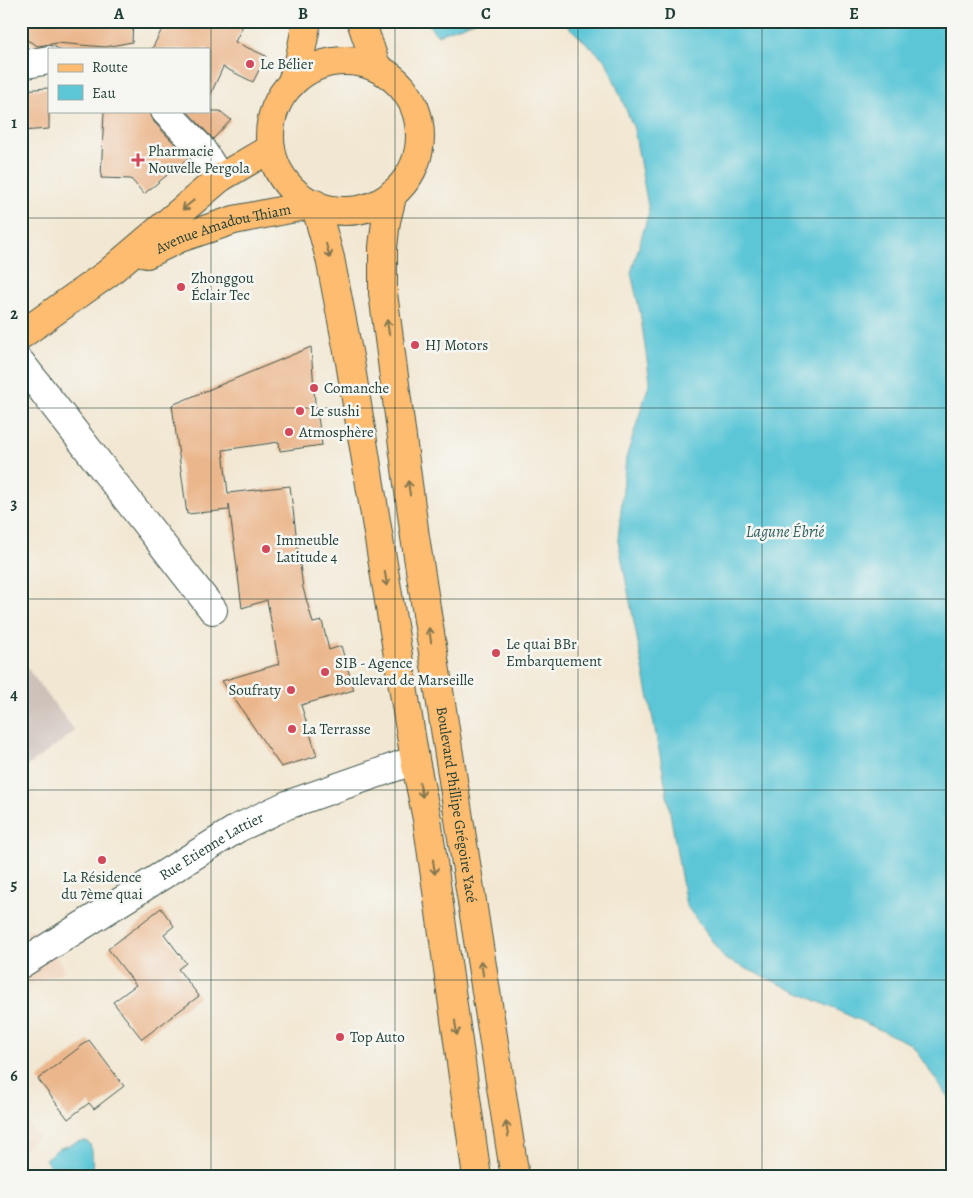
<svg xmlns="http://www.w3.org/2000/svg" width="973" height="1198" font-family="Alegreya,serif">
  <rect width="100%" height="100%" fill="#f6f6f2"/>
  <filter id="ink" filterUnits="userSpaceOnUse"><feTurbulence type="fractalNoise" baseFrequency=".02" numOctaves="2"/><feDisplacementMap in="SourceGraphic" scale="10" xChannelSelector="R" yChannelSelector="G"/><feConvolveMatrix kernelMatrix="1 2 1 2 8 2 1 2 1" color-interpolation-filters="sRGB"/></filter>
  <filter id="wash" filterUnits="userSpaceOnUse"><feTurbulence type="fractalNoise" baseFrequency=".0096" numOctaves="4" result="noise"/><feDisplacementMap in="SourceGraphic" scale="20" xChannelSelector="R" yChannelSelector="G"/><feGaussianBlur stdDeviation="1.12" result="paint"/><feColorMatrix in="noise" values="0 0 0 0 0 0 0 0 0 0 0 0 0 0 0 0 0 1.4 0 .05"/><feComposite in="paint" operator="in"/></filter>
  <g filter="url(#wash)">
    <rect width="100%" height="100%" fill="#f2e7d2"/>
    <!-- built -->
    <path fill="#f1d5bd" d="M21 929 36 930 52 945 64 971 26 985 21 988Z
      M21 1115 38 1136 21 1151Z"/>
    <!-- industrial -->
    <path fill="#cec1ba" d="M21 660 75 731 21 771Z"/>
    <!-- water -->
    <path fill="#5cc6d7" stroke="#3e8286" d="M425 21H475L437 35Z
      M562 21H952V1103L911 1044 725 959 686 905 662 766 618 540 626 458 650 381 640 312 631 273 649 212 634 129 606 61Z
      M80 1141H86L90 1144 92 1151 93 1177H68V1171L65 1166 60 1165 51 1169 45 1159 58 1149Z"/>
    <g id="blocks">
      <!-- building -->
      <path fill="#ebb68b" d="M23 21H133L132 42 105 47 57 43 38 46 23 38Z
        M166 21H245L235 42 266 56 253 82 223 67 209 98V49H152Z
        M49 88V129L21 131V90Z
        M104 111H150L154 122 188 158 144 194 131 179 101 178Z
        M187 111H220L231 120 213 139Z
        M311 347 316 417H318L322 445 280 451 279 442 223 450 228 493 290 486 303 588 313 623 322 621 329 650 341 646 354 690 301 705 317 756 281 767 222 681 279 664 267 600 242 608 229 504V510L187 514 172 405Z
        M161 908 174 926 164 934 186 963 178 969 199 996 142 1039 113 1002 136 985 108 949Z
        M89 1040 124 1086 94 1109 89 1103 68 1119 38 1079Z"/>
    </g>
  </g>
  <g filter="url(#ink)">
    <use href="#blocks" fill-opacity="0" stroke="#3f564c" stroke-width="1"/>
    <g fill="none" stroke-linecap="round" stroke-linejoin="round">
      <!-- minor casing -->
      <g stroke="#3f564c" stroke-width="30">
        <g id="minor">
          <path d="M21 65 49 60"/>
          <path d="M165 111 200 147 220 178"/>
          <path d="M21 363 213 610"/>
          <path id="s1" d="M21 964 238 828 287 805 415 760"/>
        </g>
      </g>
      <!-- major casing -->
      <g stroke="#3f564c" stroke-width="30">
        <g id="major">
          <path d="M361 21 377 68"/>
          <circle cx="345" cy="136" r="75"/>
          <path d="M291 84 299 62 307 21"/>
          <path id="s2" d="M393 193 386 221 383 247V293L415 537 515 1177"/>
          <path d="M315 204 330 258 350 362 415 760 427 819 477 1177"/>
          <path id="s3" d="M147 254 180 238 234 220 315 204"/>
          <path d="M21 335 107 274 220 178 271 148"/>
        </g>
      </g>
      <!-- minor -->
      <use href="#minor" stroke="#fff" stroke-width="28"/>
      <!-- major -->
      <use href="#major" stroke="#fdbc70" stroke-width="28"/>
    </g>
    <!-- one-way arrows -->
    <defs><path id="oneway-shaft" d="M-6 0H5M1.5-3L5.5 0L1.5 3" fill="none" stroke-width="1.6" stroke-linecap="round" stroke-linejoin="round" transform="scale(1.25)"/></defs>
    <g stroke="#83764f">
      <use href="#oneway-shaft" transform="translate(188 205) rotate(140)"/>
      <use href="#oneway-shaft" transform="translate(328 251) rotate(75)"/>
      <use href="#oneway-shaft" transform="translate(388 327) rotate(-98)"/>
      <use href="#oneway-shaft" transform="translate(409 488) rotate(-98)"/>
      <use href="#oneway-shaft" transform="translate(386 579) rotate(81)"/>
      <use href="#oneway-shaft" transform="translate(430 635) rotate(-99)"/>
      <use href="#oneway-shaft" transform="translate(421 790) rotate(78)"/>
      <use href="#oneway-shaft" transform="translate(434 867) rotate(82)"/>
      <use href="#oneway-shaft" transform="translate(482 968) rotate(-99)"/>
      <use href="#oneway-shaft" transform="translate(456 1028) rotate(82)"/>
      <use href="#oneway-shaft" transform="translate(507 1129) rotate(-99)"/>
    </g>
  </g>
  <!-- grid -->
  <path fill="none" stroke="#1f3d34" stroke-width="1" stroke-opacity="0.55" d="M211 21V1177M395 21V1177M578 21V1177M762 21V1177M21 218H952M21 408H952M21 599H952M21 790H952M21 980H952"/>
  <!-- markers -->
  <g fill="#d1495b" stroke="#f6f6f2" stroke-width="2">
    <circle cx="250" cy="64" r="5"/>
    <path d="M135.5 152.5h5v5h5v5h-5v5h-5v-5h-5v-5h5z"/>
    <circle cx="181" cy="287" r="5"/>
    <circle cx="415" cy="345" r="5"/>
    <circle cx="314" cy="388" r="5"/>
    <circle cx="300" cy="411" r="5"/>
    <circle cx="289" cy="432" r="5"/>
    <circle cx="266" cy="549" r="5"/>
    <circle cx="496" cy="653" r="5"/>
    <circle cx="325" cy="672" r="5"/>
    <circle cx="291" cy="690" r="5"/>
    <circle cx="292" cy="729" r="5"/>
    <circle cx="102" cy="860" r="5"/>
    <circle cx="340" cy="1037" r="5"/>
  </g>
  <g text-anchor="middle" stroke-width="5" stroke-linejoin="round" paint-order="stroke">
    <!-- poi labels -->
    <g font-size="15" fill="#1f3d34" stroke="#f6f6f2" text-anchor="start">
      <text x="260" y="69">Le Bélier</text>
      <text x="148" y="156">Pharmacie<tspan x="148" dy="17">Nouvelle Pergola</tspan></text>
      <text x="191" y="283">Zhonggou<tspan x="191" dy="17">Éclair Tec</tspan></text>
      <text x="425" y="350">HJ Motors</text>
      <text x="324" y="393">Comanche</text>
      <text x="310" y="416">Le sushi</text>
      <text x="299" y="437">Atmosphère</text>
      <text x="276" y="545">Immeuble<tspan x="276" dy="17">Latitude 4</tspan></text>
      <text x="506" y="649">Le quai BBr<tspan x="506" dy="17">Embarquement</tspan></text>
      <text x="335" y="668">SIB - Agence<tspan x="335" dy="17">Boulevard de Marseille</tspan></text>
      <text x="281" y="695" text-anchor="end">Soufraty</text>
      <text x="302" y="734">La Terrasse</text>
      <text x="102" y="882" text-anchor="middle">La Résidence<tspan x="102" dy="17">du 7ème quai</tspan></text>
      <text x="350" y="1042">Top Auto</text>
    </g>
    <!-- street labels -->
    <g font-size="15" fill="#1f3d34" stroke="#f6f6f2">
      <text dy="5" stroke="none"><textPath href="#s3" startOffset="81">Avenue Amadou Thiam</textPath></text>
      <text dy="5" stroke="none"><textPath href="#s2" startOffset="618">Boulevard Phillipe Grégoire Yacé</textPath></text>
      <text dy="5" stroke="none"><textPath href="#s1" startOffset="224">Rue Etienne Lattier</textPath></text>
    </g>
    <!-- water labels -->
    <g font-size="16" font-style="italic" fill="#2e5f5d" stroke="#f6f6f2">
      <text x="785" y="537">Lagune Ébrié</text>
    </g>
  </g>
  <!-- margin -->
  <rect width="973" height="1198" fill="none" stroke="#f6f6f2" stroke-width="55"/>
  <!-- legend -->
  <rect x="48" y="48" width="162" height="65" fill="#f6f6f2" stroke="#a0aca6"/>
  <rect x="58" y="64" width="25" height="8" fill="#fdbc70" stroke="#a0aca6"/>
  <text x="92" y="72" font-size="15" fill="#1f3d34">Route</text>
  <rect x="58" y="85" width="25" height="15" fill="#5cc6d7" stroke="#a0aca6"/>
  <text x="92" y="98" font-size="15" fill="#1f3d34">Eau</text>
  <rect x="28" y="28" width="918" height="1142" fill="none" stroke="#1f3d34" stroke-width="2"/>
  <g font-size="16" text-anchor="middle" font-weight="bold" fill="#1f3d34">
    <text x="119" y="19">A</text>
    <text x="303" y="19">B</text>
    <text x="486" y="19">C</text>
    <text x="670" y="19">D</text>
    <text x="854" y="19">E</text>
    <text x="14" y="128">1</text>
    <text x="14" y="319">2</text>
    <text x="14" y="509">3</text>
    <text x="14" y="700">4</text>
    <text x="14" y="890">5</text>
    <text x="14" y="1081">6</text>
  </g>
</svg>
